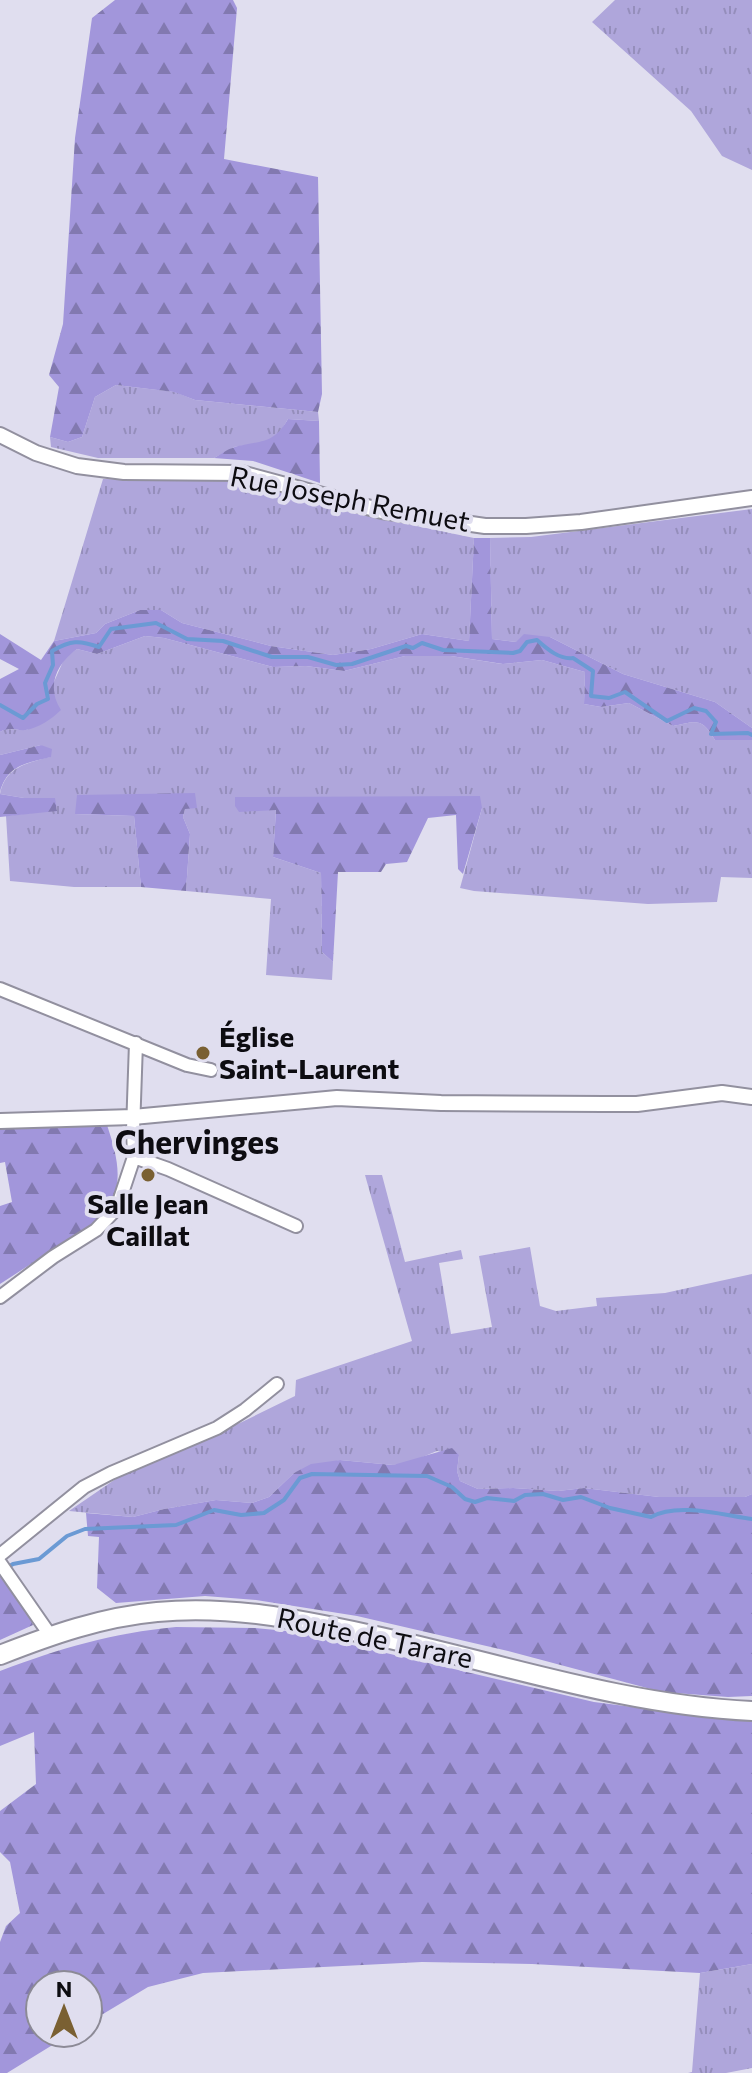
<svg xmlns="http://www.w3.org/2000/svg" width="752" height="2073" font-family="Commissioner,sans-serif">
  <defs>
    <pattern id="grass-tufts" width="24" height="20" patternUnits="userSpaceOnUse" patternTransform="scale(2)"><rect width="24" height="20" fill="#afa6db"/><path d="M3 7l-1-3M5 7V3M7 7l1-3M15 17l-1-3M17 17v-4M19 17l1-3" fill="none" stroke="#958ebb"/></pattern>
    <pattern id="forest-firs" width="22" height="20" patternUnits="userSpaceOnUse" patternTransform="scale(2)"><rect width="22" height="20" fill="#a296db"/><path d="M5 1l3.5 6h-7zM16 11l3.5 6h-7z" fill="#8279b0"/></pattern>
  </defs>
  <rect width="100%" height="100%" fill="#e0deef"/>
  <!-- grass -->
  <path fill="url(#grass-tufts)" d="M615 0H752V170L722 156 691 111 592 22Z
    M116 385 175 392 195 400 318 412 319 421 288 419 279 434 266 442 234 447 214 458H98L51 447 50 437 68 442 82 437 95 397Z
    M103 479 228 481 261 487 340 510 474 538 469 641 422 634 371 649 333 655 271 646 182 623 161 610H140L105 624 96 633 54 641Z
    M752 509V728L715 702 623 674 550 637 516 642 492 639 490 538 531 537Z
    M145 636 164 638 273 667 306 666 344 671 405 656H451L502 664 542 660 585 672 584 704 601 707 629 703 673 726C696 721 702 717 715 740H752V878L721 877 717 902 648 904 474 891 460 888 482 808 276 809 273 857 321 873 322 952 333 962 332 980 266 975 271 899 186 891 190 834 183 817 185 809 75 814 134 816 141 887H74L10 881 6 816 57 810 54 798H24L0 794C5 767 27 763 50 757L41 745 0 755V732L5 729 27 730 53 698V684L65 657 77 649 97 654Z
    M365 1175H382L405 1262 461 1250 463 1259 439 1263 451 1334 492 1327 479 1256 530 1247 540 1306 556 1311 597 1306 596 1298 665 1293 752 1274V1494L745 1497H659L584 1488 558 1491 513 1488 478 1489 460 1481 457 1471 459 1455 437 1451 408 1463 393 1465 340 1460 294 1473 269 1497 252 1503 216 1500 164 1509 133 1517 69 1511 123 1474 242 1422 295 1396 296 1380 412 1341Z
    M752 1964V2068L726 2073H688L692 2072 700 1973Z"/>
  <!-- forest -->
  <path fill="url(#forest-firs)" d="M115 0H233L237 8 224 159 318 177 322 394 318 412 195 400 174 392 116 385 95 397 82 437 68 442 50 437 59 387 49 375 63 324 75 138 92 18Z
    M288 419 319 421 320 483 253 461 214 458C221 454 229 448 238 446 264 440 273 444 288 419Z
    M474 538H490L492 639 516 642 524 634 550 637 623 674 715 702 752 728V740H715C702 717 696 721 673 726L629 703 601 707 584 704 585 672 542 660 503 664 451 656H405L344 671 306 666 273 667 164 638 145 636 97 654 77 649C56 664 46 687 61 710 52 719 38 728 26 730 16 731 9 726 0 732V679L19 669 0 659V634L41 660 54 641 96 633 105 624 140 610H161L182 623 271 646 333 655 371 649 422 634 469 641Z
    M41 745 52 749 51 757C27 763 7 765 0 792V755Z
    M195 793 197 808 185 809 183 817 190 834 186 891 141 887 134 816 75 814 77 795Z
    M0 794 24 798H55L57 811 0 817Z
    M480 796 482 808 463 874 458 869 456 815 428 818 407 862 386 864 381 872H338L333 962 322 952 321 873 273 857 276 810 239 812 235 806V797Z
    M107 1125C118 1158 126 1188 102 1218L0 1284V1206L12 1202 5 1162 0 1163V1129Z
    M452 1448 459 1455 457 1471 460 1481 478 1489 513 1488 558 1491 584 1488 659 1497H745L752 1494V1696L728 1697 662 1692 508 1651 357 1616 256 1600 205 1596 116 1603 97 1588 99 1537 88 1536 86 1513 133 1517 164 1509 216 1500 252 1503 269 1497 294 1473 311 1464 340 1460 393 1465Z
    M0 1570 28 1612 33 1625 0 1640Z
    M176 1627 255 1628 297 1632 594 1702 717 1718 752 1719V1964L700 1973 532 1964 422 1962 203 1973 148 1987 88 2023V1985H40V2033H72L7 2073H0V1942L6 1926 20 1913 10 1862 0 1852V1811L36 1784 34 1732 0 1746V1671C61 1648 112 1633 176 1627Z"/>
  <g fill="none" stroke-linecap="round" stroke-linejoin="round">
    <!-- stream -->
    <path stroke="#6b9ad4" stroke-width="4" d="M0 705 23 718 37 704 48 699 45 683 53 665 52 651C71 640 79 640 99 647L111 629 156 623 187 639 223 641 272 657H308L336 665 352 664 406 646 413 648 422 643 443 650 513 653 520 651 527 642 537 640C547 649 560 660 573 658L593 671 591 696 609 698 625 692 667 721 694 708 706 711 716 722 711 734 748 733 752 735
      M5 1569 13 1564 39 1559 67 1536 85 1529 176 1525 214 1510 241 1515 264 1513 284 1500 300 1478 312 1474 427 1476 452 1487 465 1499 475 1502 487 1498 514 1501 525 1495 543 1494 563 1500 581 1497 610 1508 651 1517C678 1502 722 1515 752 1519"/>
    <!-- minor casing -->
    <g stroke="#92909f" stroke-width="16">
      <path id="minor" d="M0 989 187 1065 211 1070
        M134 1157 168 1169 296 1226
        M0 1297 53 1257 96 1230 117 1208 134 1157 133 1130 136 1043
        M0 1555 84 1487 111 1473 217 1428 245 1410 277 1384
        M0 1563 50 1635"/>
    </g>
    <!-- tertiary casing -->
    <g stroke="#92909f" stroke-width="18">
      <path id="tertiary" d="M0 435 36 453 77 466 124 472 241 473 382 511 485 526H526L581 522 752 498
        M0 1121 133 1117 337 1098 441 1103 604 1104H637L722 1093 752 1097"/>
    </g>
    <!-- primary casing -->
    <g stroke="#92909f" stroke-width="22">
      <path id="primary" d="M0 1655C51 1635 102 1617 157 1612 229 1605 297 1619 367 1634 495 1661 620 1705 752 1711"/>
    </g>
    <!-- minor -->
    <use href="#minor" stroke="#fff" stroke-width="12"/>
    <!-- tertiary -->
    <use href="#tertiary" stroke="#fff" stroke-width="14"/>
    <!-- primary -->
    <use href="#primary" stroke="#fff" stroke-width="18"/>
  </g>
  <!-- markers -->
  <g fill="#7a6032" stroke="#e0deef" stroke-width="3">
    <circle cx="203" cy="1053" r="8"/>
    <circle cx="148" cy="1175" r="8"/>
  </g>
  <g text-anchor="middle" stroke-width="8" stroke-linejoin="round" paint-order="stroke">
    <!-- street labels -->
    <g font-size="28" fill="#0d0c11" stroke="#e0deef">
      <text transform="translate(350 499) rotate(11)" y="10">Rue Joseph Remuet</text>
      <text transform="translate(375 1638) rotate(12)" y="10">Route de Tarare</text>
    </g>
    <!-- poi labels -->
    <g font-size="28" font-weight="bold" fill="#0d0c11" stroke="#e0deef" text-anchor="start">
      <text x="219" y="1047">Église<tspan x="219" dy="32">Saint-Laurent</tspan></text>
      <text x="148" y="1214" text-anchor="middle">Salle Jean<tspan x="148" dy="32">Caillat</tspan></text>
    </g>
    <!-- quarter labels -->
    <g font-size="32" font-weight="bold" fill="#0d0c11" stroke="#e0deef">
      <text x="197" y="1154">Chervinges</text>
    </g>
  </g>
  <!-- north arrow -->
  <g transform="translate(64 2009)"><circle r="38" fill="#e0deef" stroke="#8c8a96" stroke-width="2"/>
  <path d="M0-6L14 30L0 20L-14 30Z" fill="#7a6032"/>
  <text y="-12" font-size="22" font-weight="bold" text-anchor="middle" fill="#0d0c11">N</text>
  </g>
</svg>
